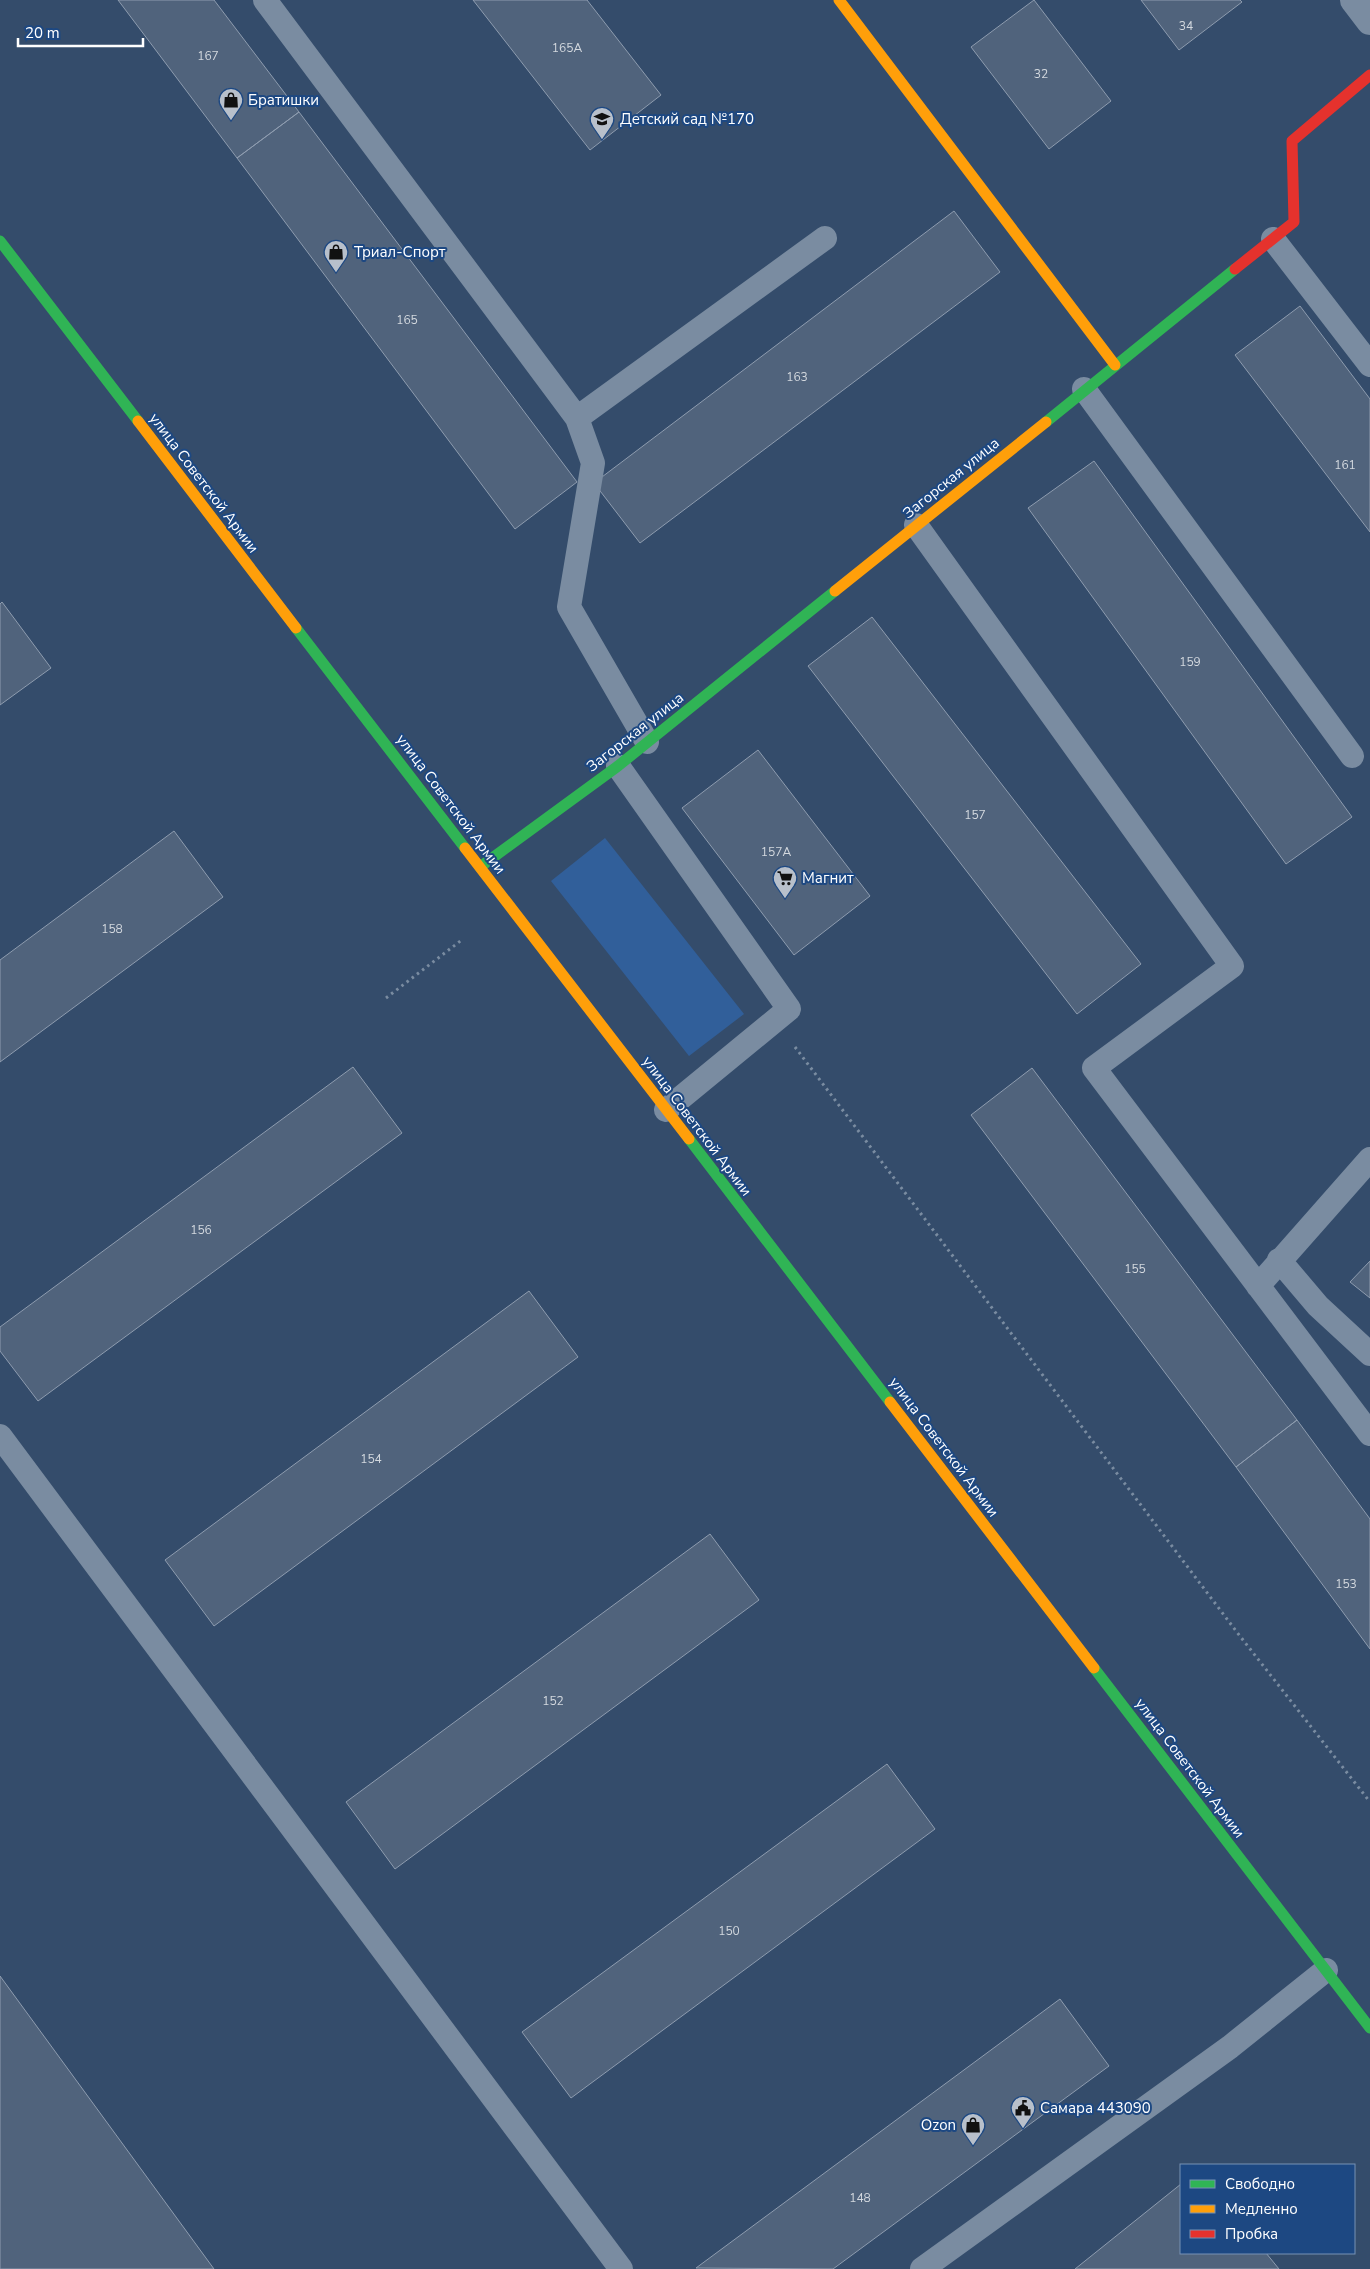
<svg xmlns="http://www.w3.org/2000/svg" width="1370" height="2269" font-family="'Nunito Sans',sans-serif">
  <rect width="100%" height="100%" fill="#344c6b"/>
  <!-- green -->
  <path fill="#315f9a" d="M605 838 744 1014 689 1056 551 881Z"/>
  <!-- building -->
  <path fill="#50637c" stroke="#8e9caf" d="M118 0H214L299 112 237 158Z
    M473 0H587L661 95 590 150Z
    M1034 0 1111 101 1049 149 971 47Z
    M1141 0H1240L1242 2 1179 50Z
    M299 112 577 482 515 529 237 158Z
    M954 211 1000 272 640 543 594 483Z
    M1300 306 1370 399V532L1235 355Z
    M1094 461 1352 817 1286 864 1028 508Z
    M2 602 51 668 0 705V604Z
    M872 617 1141 964 1077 1014 808 666Z
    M758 750 870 896 794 955 682 808Z
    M174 831 223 897 0 1062V960Z
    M353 1067 402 1133 38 1401 0 1351V1327Z
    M1032 1068 1297 1420 1236 1467 971 1115Z
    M1370 1261V1298L1350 1282Z
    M529 1291 578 1357 214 1626 165 1560Z
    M1297 1420 1370 1519V1649L1236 1467Z
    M710 1534 759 1600 395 1869 346 1802Z
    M887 1764 935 1829 571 2098 522 2032Z
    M0 1976 214 2269H0Z
    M1060 1999 1109 2066 833 2269 696 2268Z
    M1181 2184V2253H1266L1279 2269H1075Z"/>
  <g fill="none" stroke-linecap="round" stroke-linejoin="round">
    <!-- path -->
    <path stroke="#7a8ca1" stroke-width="3" stroke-dasharray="2.5 4" stroke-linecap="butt" d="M386 998 463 939
      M795 1047 1236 1631 1370 1802"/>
    <!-- lane -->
    <path stroke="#7a8ca1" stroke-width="24" d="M265 0 577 418
      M1273 239 1370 365
      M1084 389 1352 756
      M916 525 1232 966 1094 1068 1370 1434
      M647 742 569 607 593 463 577 418 825 238
      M618 766 789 1009 666 1110
      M1279 1260 1318 1306 1370 1354
      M1258 1286 1370 1159
      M0 1436 621 2269
      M922 2269 1230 2047 1326 1970"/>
    <!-- street -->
    <path stroke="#7a8ca1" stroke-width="28" d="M1354 0 1370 21"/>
    <!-- fast -->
    <path stroke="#30b455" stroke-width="11" d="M0 241 138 421
      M1046 422 1235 269
      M296 628 465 848
      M480 867 618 766 835 591
      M689 1139 890 1402
      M1094 1668 1370 2028"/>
    <!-- slow -->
    <path stroke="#ff9f0a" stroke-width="11" d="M839 0 1115 365
      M138 421 296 628
      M835 591 1046 422
      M465 848 689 1139
      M890 1402 1094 1668"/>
    <!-- jam -->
    <path stroke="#e5322d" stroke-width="11" d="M1235 269 1294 222 1292 141 1370 75"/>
  </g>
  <!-- icons -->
  <defs>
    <g id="shop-pin" transform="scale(1.25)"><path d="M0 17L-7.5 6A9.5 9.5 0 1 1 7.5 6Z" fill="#b8c0cb" stroke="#1d4882"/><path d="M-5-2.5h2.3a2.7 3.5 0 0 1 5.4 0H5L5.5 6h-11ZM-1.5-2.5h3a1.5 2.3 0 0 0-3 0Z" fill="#111"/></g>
    <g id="school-pin" transform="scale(1.25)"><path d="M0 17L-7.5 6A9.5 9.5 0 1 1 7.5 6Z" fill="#b8c0cb" stroke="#1d4882"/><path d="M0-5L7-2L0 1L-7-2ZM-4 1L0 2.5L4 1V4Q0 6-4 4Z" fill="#111"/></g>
    <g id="supermarket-pin" transform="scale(1.25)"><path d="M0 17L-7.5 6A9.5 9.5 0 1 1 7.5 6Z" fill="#b8c0cb" stroke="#1d4882"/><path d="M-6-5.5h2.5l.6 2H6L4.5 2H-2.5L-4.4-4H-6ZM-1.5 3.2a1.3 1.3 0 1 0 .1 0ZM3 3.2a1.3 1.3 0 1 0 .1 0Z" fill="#111"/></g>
    <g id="civic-pin" transform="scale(1.25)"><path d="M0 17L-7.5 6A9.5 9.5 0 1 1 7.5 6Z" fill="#b8c0cb" stroke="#1d4882"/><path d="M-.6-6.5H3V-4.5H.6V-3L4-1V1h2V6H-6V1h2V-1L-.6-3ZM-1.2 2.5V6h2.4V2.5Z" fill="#111"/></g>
  </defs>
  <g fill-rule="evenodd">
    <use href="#shop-pin" x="231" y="100"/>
    <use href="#school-pin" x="602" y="119"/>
    <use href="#shop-pin" x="336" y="252"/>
    <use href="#supermarket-pin" x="785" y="878"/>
    <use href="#civic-pin" x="1023" y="2108"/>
    <use href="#shop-pin" x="973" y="2125"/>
  </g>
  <g text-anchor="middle" stroke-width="4" stroke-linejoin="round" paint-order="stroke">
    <!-- number labels -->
    <g font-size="12" fill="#d3d8de">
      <text x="1186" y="30">34</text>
      <text x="567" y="52">165А</text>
      <text x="208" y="60">167</text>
      <text x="1041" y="78">32</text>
      <text x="407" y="324">165</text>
      <text x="797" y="381">163</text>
      <text x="1345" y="469">161</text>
      <text x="1190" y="666">159</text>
      <text x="975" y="819">157</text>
      <text x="776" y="856">157А</text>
      <text x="112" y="933">158</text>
      <text x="201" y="1234">156</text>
      <text x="1135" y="1273">155</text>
      <text x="371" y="1463">154</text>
      <text x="1346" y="1588">153</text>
      <text x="553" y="1705">152</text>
      <text x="729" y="1935">150</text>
      <text x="860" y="2202">148</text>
    </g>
    <!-- poi labels -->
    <g font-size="15" fill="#fff" stroke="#1d4882" text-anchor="start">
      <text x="248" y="105">Братишки</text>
      <text x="620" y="124">Детский сад №170</text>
      <text x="354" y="257">Триал-Спорт</text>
      <text x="802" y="883">Магнит</text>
      <text x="1040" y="2113">Самара 443090</text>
      <text x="956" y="2130" text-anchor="end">Ozon</text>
    </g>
    <!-- street labels -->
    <g font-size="15" fill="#fff" stroke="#1d4882">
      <text transform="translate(951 478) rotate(-39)" y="5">Загорская улица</text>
      <text transform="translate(204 483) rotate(53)" y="5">улица Советской Армии</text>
      <text transform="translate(635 732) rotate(-38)" y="5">Загорская улица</text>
      <text transform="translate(451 804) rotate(53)" y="5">улица Советской Армии</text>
      <text transform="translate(697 1126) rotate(53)" y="5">улица Советской Армии</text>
      <text transform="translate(944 1447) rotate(53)" y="5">улица Советской Армии</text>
      <text transform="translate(1190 1768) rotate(53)" y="5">улица Советской Армии</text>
    </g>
  </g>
  <!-- legend -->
  <rect x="1180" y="2164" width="175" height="90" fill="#1d4882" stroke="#7791b4"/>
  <rect x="1190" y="2180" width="25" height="8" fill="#30b455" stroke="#7791b4"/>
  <text x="1225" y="2189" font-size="15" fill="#ffffff">Свободно</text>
  <rect x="1190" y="2205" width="25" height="8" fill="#ff9f0a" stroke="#7791b4"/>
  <text x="1225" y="2214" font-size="15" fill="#ffffff">Медленно</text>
  <rect x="1190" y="2230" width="25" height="8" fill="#e5322d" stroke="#7791b4"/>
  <text x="1225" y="2239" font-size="15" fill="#ffffff">Пробка</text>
  <!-- scale -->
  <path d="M18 38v8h125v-8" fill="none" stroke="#ffffff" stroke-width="2.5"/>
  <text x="25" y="38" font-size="15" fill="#ffffff" stroke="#1d4882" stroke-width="4" paint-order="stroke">20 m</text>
</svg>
